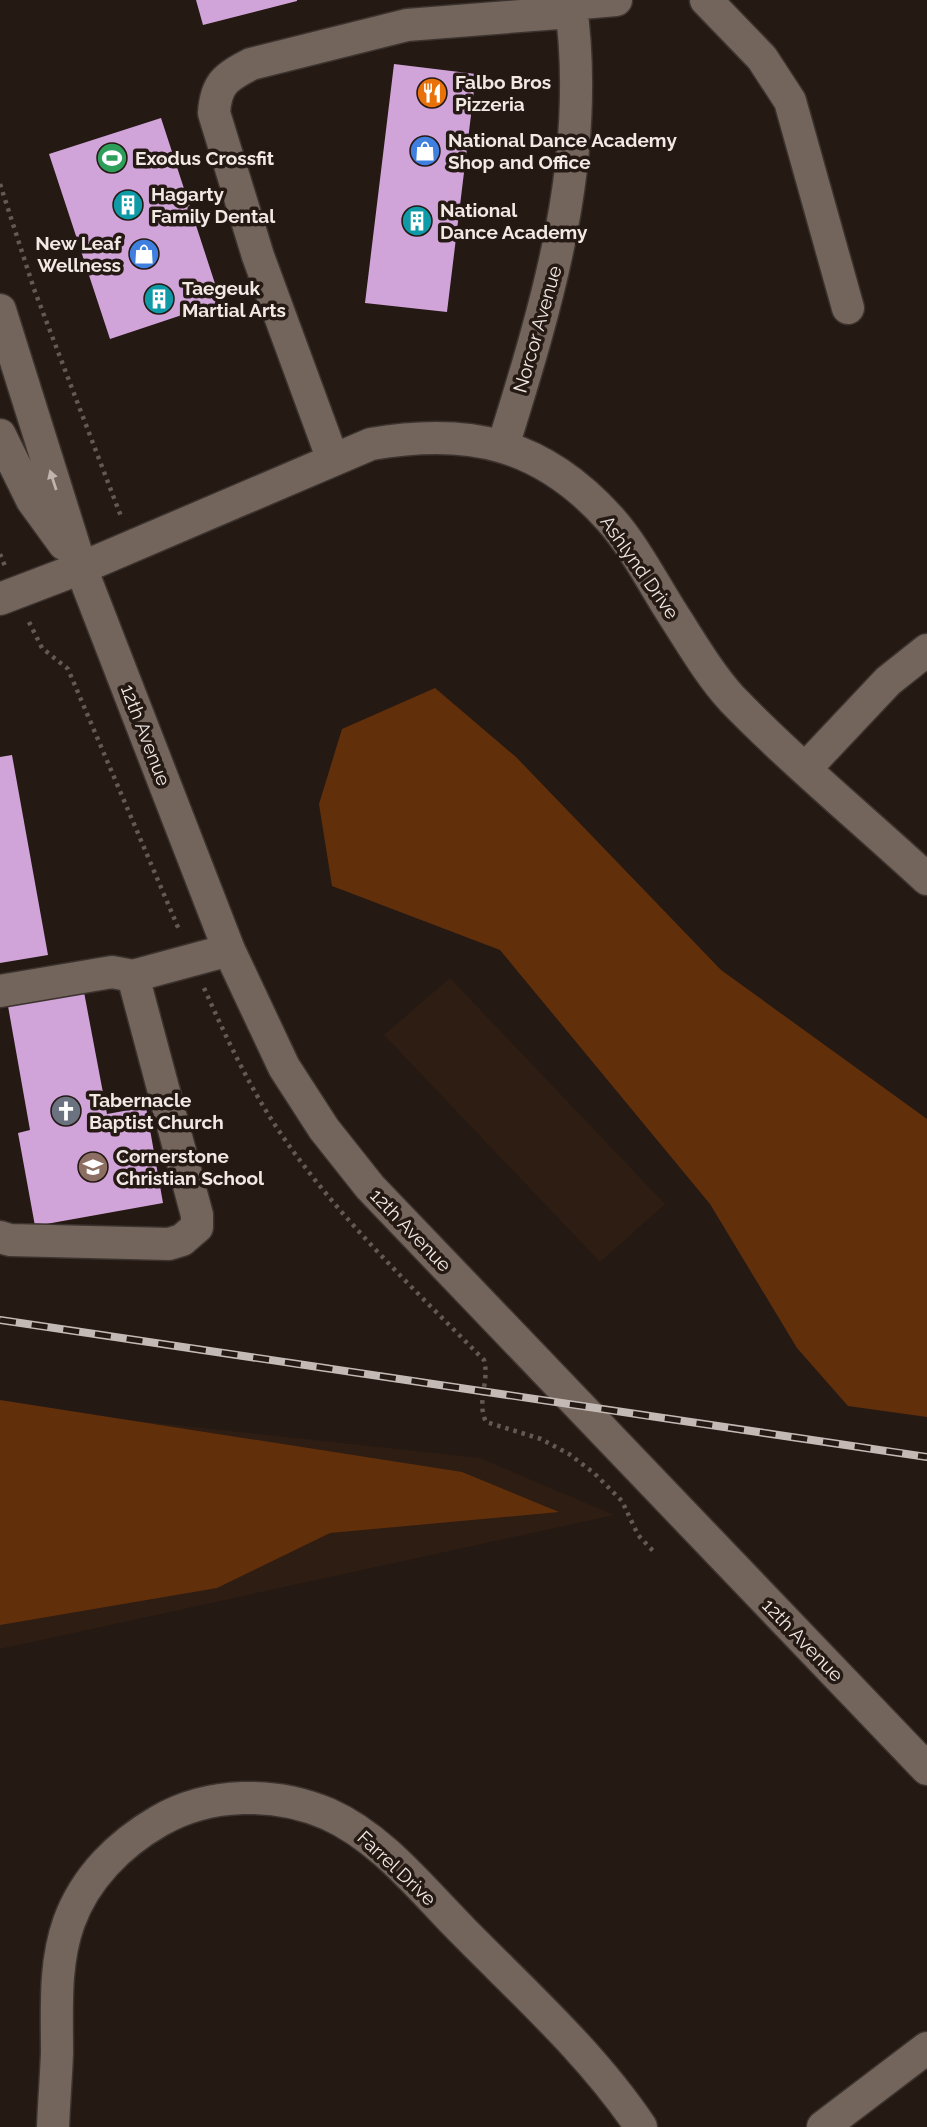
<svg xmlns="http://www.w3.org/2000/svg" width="927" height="2127" font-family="Raleway,sans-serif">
  <rect width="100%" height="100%" fill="#251913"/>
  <!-- built -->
  <path fill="#2e1d12" d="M450 978 665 1204 600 1262 384 1035Z
    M0 1406 480 1458 614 1515 0 1649Z"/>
  <!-- forest -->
  <path fill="#622f0b" d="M435 688 516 757 721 970 927 1119V1417L848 1406 797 1348 710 1204 500 950 332 886 319 804 342 729Z
    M0 1400 462 1472 559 1512 330 1533 217 1588 0 1625Z"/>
  <!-- building -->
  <path fill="#d0a4d8" d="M196 0H297V1L203 25Z
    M394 64 476 74 447 312 365 303Z
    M161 118 221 302 110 339 49 154Z
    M12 755 48 955 0 963V757Z
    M84 992 107 1114 146 1107 163 1203 35 1226 18 1133 30 1130 8 1006Z"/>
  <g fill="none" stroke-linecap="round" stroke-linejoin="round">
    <!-- minor casing -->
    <g stroke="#3c332f" stroke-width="35">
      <path id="minor" d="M706 0 762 58 790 101 848 308
        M570 4 616 0
        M0 310 81 568 229 950 284 1067 324 1129 370 1187 927 1769
        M0 435 32 500 64 544
        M503 446C548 302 593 154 570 0
        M333 460 258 256 214 113C216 83 226 77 251 64L407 25 571 12
        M0 599 81 568 371 444C469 427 542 443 610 519 635 547 654 585 674 616 692 644 710 675 732 699 793 762 862 819 927 879
        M806 768 888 681 927 650
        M0 991 112 972 133 976 229 950
        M0 1237 10 1240 169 1244 182 1240 197 1227V1215L133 976
        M53 2127C54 2102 56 2078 57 2053 57 2008 54 1964 69 1922 85 1878 119 1844 159 1821 209 1792 275 1791 328 1814 382 1838 422 1890 463 1931 525 1994 592 2054 641 2127
        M823 2127 927 2048"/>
    </g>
    <!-- path -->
    <path stroke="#645953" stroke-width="4.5" stroke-dasharray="3.5 5" stroke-linecap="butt" d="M0 184 34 289 122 519
      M0 554 5 566
      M29 622 42 648 68 669 180 932
      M204 988C225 1035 247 1082 275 1125 333 1213 411 1286 484 1360 490 1381 476 1401 486 1422L541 1439 569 1454 594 1473 622 1501 638 1535 655 1553"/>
    <!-- minor -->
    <use href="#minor" stroke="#73645c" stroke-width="32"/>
    <!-- rail casing -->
    <g stroke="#c4bab5" stroke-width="8">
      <path id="rail" d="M0 1320 927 1457"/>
    </g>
    <!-- rail -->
    <use href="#rail" stroke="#251913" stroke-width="5" stroke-dasharray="16" stroke-linecap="butt"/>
  </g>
  <!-- one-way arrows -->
  <defs><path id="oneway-solid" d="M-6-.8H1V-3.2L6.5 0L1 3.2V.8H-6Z" transform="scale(1.75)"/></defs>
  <use fill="#bfb4ae" href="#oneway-solid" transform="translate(53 480) rotate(-108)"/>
  <!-- icons -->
  <defs>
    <g id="restaurant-disc" transform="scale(1.575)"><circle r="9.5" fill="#e8710a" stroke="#251913"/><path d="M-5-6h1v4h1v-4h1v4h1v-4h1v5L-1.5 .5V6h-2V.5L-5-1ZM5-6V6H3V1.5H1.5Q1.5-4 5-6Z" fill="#fff"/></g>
    <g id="shop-disc" transform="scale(1.575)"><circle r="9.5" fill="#3f7fe0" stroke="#251913"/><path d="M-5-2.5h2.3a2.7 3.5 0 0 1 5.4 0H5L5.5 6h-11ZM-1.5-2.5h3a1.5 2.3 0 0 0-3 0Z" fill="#fff"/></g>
    <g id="stadium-disc" transform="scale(1.575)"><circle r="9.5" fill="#2e9e5b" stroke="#251913"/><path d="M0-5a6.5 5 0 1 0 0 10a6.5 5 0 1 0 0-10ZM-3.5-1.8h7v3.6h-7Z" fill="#fff"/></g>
    <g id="building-disc" transform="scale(1.575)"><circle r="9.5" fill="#0f9aa8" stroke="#251913"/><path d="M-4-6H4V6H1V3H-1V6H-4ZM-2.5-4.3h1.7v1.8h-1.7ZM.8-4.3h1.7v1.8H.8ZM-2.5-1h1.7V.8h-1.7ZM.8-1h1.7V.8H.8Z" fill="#fff"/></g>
    <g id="church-disc" transform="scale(1.575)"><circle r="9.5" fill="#6b7280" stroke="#251913"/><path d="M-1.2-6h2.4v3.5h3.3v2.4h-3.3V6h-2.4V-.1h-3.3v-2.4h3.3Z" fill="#fff"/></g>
    <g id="school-disc" transform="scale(1.575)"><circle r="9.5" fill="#8d6e63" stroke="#251913"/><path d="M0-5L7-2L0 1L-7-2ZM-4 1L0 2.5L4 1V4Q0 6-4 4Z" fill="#fff"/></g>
  </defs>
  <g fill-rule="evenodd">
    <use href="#restaurant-disc" x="432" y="93"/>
    <use href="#shop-disc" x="425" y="151"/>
    <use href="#stadium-disc" x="112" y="158"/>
    <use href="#building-disc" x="128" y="205"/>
    <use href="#building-disc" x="417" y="221"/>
    <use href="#shop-disc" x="144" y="254"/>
    <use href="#building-disc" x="159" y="299"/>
    <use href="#church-disc" x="66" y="1111"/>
    <use href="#school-disc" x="93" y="1167"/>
  </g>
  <g text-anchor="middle" stroke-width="7" stroke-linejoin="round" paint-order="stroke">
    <!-- poi labels -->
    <g font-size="19" font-weight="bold" fill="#f2e9e4" stroke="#251913" text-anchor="start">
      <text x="455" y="89">Falbo Bros<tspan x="455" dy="22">Pizzeria</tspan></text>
      <text x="448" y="147">National Dance Academy<tspan x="448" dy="22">Shop and Office</tspan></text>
      <text x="135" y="165">Exodus Crossfit</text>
      <text x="151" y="201">Hagarty<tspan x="151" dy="22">Family Dental</tspan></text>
      <text x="440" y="217">National<tspan x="440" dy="22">Dance Academy</tspan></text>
      <text x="121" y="250" text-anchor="end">New Leaf<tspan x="121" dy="22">Wellness</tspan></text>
      <text x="182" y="295">Taegeuk<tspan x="182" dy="22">Martial Arts</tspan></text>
      <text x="89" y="1107">Tabernacle<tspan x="89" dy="22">Baptist Church</tspan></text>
      <text x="116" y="1163">Cornerstone<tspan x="116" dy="22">Christian School</tspan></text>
    </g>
    <!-- street labels -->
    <g font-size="19" fill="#f2e9e4" stroke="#251913">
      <text transform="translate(537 329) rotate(-74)" y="7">Norcor Avenue</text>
      <text transform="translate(640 567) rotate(55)" y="7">Ashlynd Drive</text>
      <text transform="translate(146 735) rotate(69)" y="7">12th Avenue</text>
      <text transform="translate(411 1230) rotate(46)" y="7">12th Avenue</text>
      <text transform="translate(803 1640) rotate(46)" y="7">12th Avenue</text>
      <text transform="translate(397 1868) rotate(43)" y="7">Farrel Drive</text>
    </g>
  </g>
</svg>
